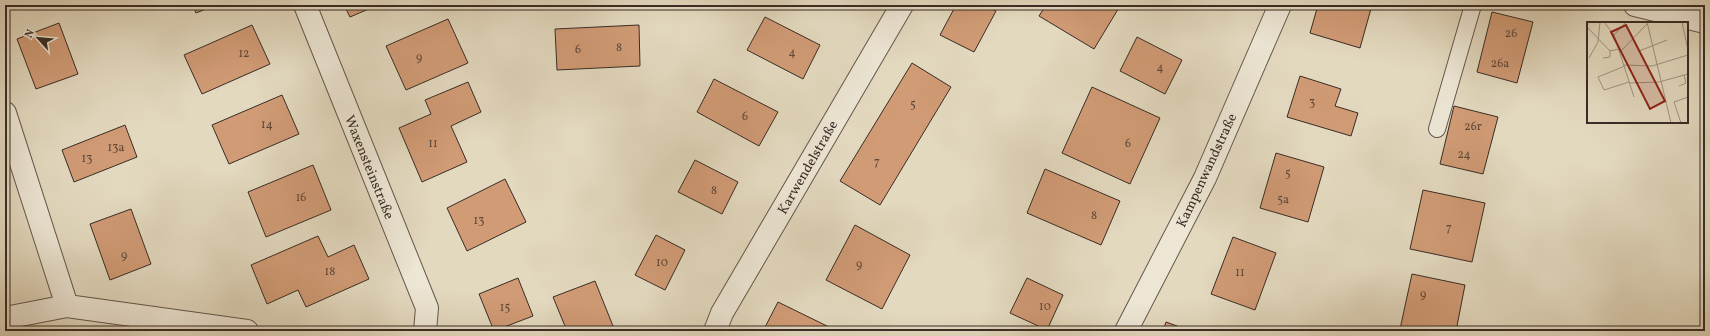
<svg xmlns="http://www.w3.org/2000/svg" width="1710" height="336" font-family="Vollkorn,serif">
  <rect width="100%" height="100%" fill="#e3d9bf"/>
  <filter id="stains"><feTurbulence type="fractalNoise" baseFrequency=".005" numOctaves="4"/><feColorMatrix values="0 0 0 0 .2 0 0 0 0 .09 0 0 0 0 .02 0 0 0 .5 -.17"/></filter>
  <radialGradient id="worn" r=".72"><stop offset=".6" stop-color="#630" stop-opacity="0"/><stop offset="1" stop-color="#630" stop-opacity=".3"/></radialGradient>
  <!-- building -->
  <path fill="#d09b75" stroke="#392c26" d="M193 5H216L196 13Z
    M344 5H378L350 17Z
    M956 5H984L996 11 974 52 940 35Z
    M1046 5H1070L1078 10 1081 5 1120 6 1094 49 1039 16Z
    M1318 5H1372L1360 48 1310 33Z
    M1492 12 1533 22 1517 83 1477 72Z
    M765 17 820 45 803 79 747 50Z
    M448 19 468 63 406 90 386 46Z
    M59 23 78 74 36 89 17 39Z
    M252 25 270 64 202 94 184 55Z
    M639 25 640 66 557 70 555 29Z
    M1137 37 1182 60 1165 94 1120 71Z
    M912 63 951 87 880 205 840 181Z
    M1300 76 1341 89 1335 106 1358 113 1351 136 1287 117Z
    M714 79 778 112 759 146 697 112Z
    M468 82 481 112 451 126 467 162 422 182 399 128 431 114 425 100Z
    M1092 87 1160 118 1130 184 1062 153Z
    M282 95 299 134 229 164 212 125Z
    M1454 106 1498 117 1483 174 1440 164Z
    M125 125 137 157 74 182 62 150Z
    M1276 153 1324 167 1308 222 1260 208Z
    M695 160 738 182 722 214 678 192Z
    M313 165 331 210 266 237 248 192Z
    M1045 169 1120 201 1101 245 1027 213Z
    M505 179 526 222 467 251 447 208Z
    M1423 190 1485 203 1472 262 1410 249Z
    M131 209 151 264 110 280 90 224Z
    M855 225 910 255 882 309 826 280Z
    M656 235 685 250 665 290 635 275Z
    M318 236 328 257 354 245 369 279 306 307 298 290 267 304 251 265Z
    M1233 237 1276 253 1255 310 1211 294Z
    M1412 274 1465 285 1456 331H1408L1400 329Z
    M518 278 533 316 494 331 479 294Z
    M1027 278 1063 295 1047 330 1010 313Z
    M595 281 615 331H567L553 297Z
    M778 302 831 328 829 331H763Z
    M1166 322 1191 331H1163Z"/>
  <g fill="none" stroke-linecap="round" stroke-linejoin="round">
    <!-- service casing -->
    <g stroke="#64574c" stroke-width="18">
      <path id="service" d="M1437 129 1473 5"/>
    </g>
    <!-- minor casing -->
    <g stroke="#64574c" stroke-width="24">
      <path id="minor" d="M305 5 427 308 425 331
        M1635 5 1705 22
        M5 113 67 306
        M5 318 67 306 247 331
        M715 331 722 313 902 5
        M1126 331 1205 178 1280 5"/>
    </g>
    <!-- service -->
    <use href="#service" stroke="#ede6d5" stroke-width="16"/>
    <!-- minor -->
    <use href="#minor" stroke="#ede6d5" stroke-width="22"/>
  </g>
  <g text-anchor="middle" stroke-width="3" stroke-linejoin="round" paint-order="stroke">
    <!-- number labels -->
    <g font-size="12" fill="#5f483a">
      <text x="1511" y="37">26</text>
      <text x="619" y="51">8</text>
      <text x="578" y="53">6</text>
      <text x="792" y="56">4</text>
      <text x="244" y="57">12</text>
      <text x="419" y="61">9</text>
      <text x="1500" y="67">26a</text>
      <text x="1160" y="71">4</text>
      <text x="1312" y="106">3</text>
      <text x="913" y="108">5</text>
      <text x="745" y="120">6</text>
      <text x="267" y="128">14</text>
      <text x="1473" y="130">26r</text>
      <text x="433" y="147">11</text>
      <text x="1128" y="147">6</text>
      <text x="116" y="151">13a</text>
      <text x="1464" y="158">24</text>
      <text x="87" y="162">13</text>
      <text x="877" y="165">7</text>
      <text x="1288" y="177">5</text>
      <text x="714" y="194">8</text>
      <text x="301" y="201">16</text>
      <text x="1283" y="203">5a</text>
      <text x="1094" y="219">8</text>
      <text x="479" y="224">13</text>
      <text x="1449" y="231">7</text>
      <text x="124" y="259">9</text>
      <text x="662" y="266">10</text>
      <text x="859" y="268">9</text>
      <text x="330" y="275">18</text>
      <text x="1240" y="276">11</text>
      <text x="1423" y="298">9</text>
      <text x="1045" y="310">10</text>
      <text x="505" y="311">15</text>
    </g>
    <!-- street labels -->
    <g font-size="14" fill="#392c26" stroke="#ede6d5">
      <text transform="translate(370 167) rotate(68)" y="5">Waxensteinstraße</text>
      <text transform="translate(807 167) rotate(-60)" y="5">Karwendelstraße</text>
      <text transform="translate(1206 170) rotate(-65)" y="5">Kampenwandstraße</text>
    </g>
  </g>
  <!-- overview -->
  <g transform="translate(1587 22)">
    <rect width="101" height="101" fill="#e3d9bf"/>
    <path fill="none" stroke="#9f9482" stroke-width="1" d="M17 0 27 13 47 75M60 0 84 101M95 0 101 28M0 5 23 29 32 27M27 13 39 0M52 29 80 18M33 30 60 2M2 36 11 20 13 0M16 36 23 35V29M37 43 65 44 101 33M38 44 11 55 17 68 42 60M43 61 72 60 101 52M92 64 99 61 97 53M94 101 87 80 101 75"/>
    <path fill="#8f2418" fill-opacity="0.15" stroke="#8f2418" stroke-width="2" d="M39 3 78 79 63 87 24 10Z"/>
    <rect width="101" height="101" fill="none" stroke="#392c26" stroke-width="2"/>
  </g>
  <!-- margin -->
  <rect width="1710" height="336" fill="none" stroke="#e3d9bf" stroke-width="20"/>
  <rect x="6" y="6" width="1698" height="324" fill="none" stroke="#392c26" stroke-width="2"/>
  <rect x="10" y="10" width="1690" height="316" fill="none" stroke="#392c26"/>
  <!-- north arrow -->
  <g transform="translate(38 38) rotate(297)" stroke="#ede6d5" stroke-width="3" paint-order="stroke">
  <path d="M0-3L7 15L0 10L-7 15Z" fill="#392c26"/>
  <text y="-6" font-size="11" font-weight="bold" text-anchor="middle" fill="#392c26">N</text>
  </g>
  <rect width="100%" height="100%" filter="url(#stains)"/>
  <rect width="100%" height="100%" fill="url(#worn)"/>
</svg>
